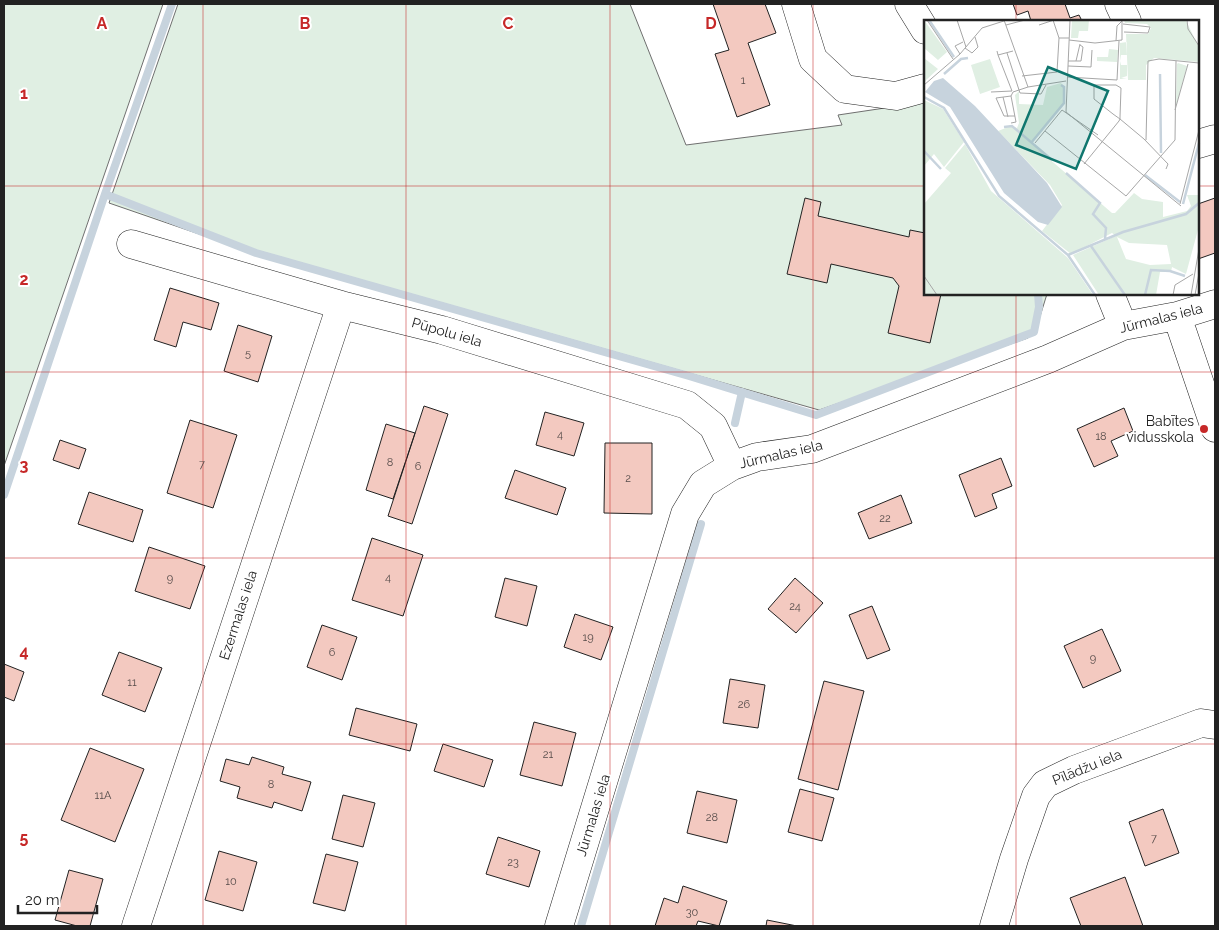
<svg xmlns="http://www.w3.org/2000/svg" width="1219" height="930" font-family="Raleway,sans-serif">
  <rect width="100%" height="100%" fill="#fff"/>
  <!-- green -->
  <path fill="#e0efe3" stroke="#6f6f6f" d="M4 4H163L4 466Z
    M178 4H630L686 145 842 125 838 115 925 102V294H1047L1037 326 1028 338 819 410 199 234 109 203Z"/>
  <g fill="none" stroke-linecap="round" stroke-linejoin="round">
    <!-- stream -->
    <path stroke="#c7d3dd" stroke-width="8" d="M105 194 256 253 689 376 816 415 1034 332 1039 307 1038 294
      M735 423 742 392
      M4 495 105 194 172 4
      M581 926 701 524"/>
  </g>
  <!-- building -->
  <path fill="#f3c9c0" stroke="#222" d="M713 4H765L776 33 748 43 770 105 737 117 715 54 729 50Z
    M1013 4H1065L1070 18 1079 15 1082 21H1031L1028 11 1017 15Z
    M805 198 821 202 818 216 909 237 910 230 925 233V294H941L930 343 888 333 899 286 893 278 831 264 827 283 787 274Z
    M1215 198V253L1198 259V204Z
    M170 288 219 303 211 330 183 322 176 347 154 340Z
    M238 325 272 336 258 382 224 371Z
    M424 406 448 414 412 524 388 516Z
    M1124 408 1133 431 1111 441 1118 456 1094 467 1077 429Z
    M545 412 584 423 574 456 536 445Z
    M190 420 237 435 213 508 167 493Z
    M386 424 415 433 393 499 366 490Z
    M60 440 86 449 79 469 53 460Z
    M605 443H652V514L604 513Z
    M1001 458 1012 486 992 494 997 508 975 517 959 475Z
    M515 470 566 488 557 515 505 498Z
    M89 492 143 510 133 542 78 524Z
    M901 495 912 523 869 539 858 513Z
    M372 538 423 555 403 616 352 600Z
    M149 547 205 566 190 609 135 591Z
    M505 578 537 586 527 626 495 617Z
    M795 578 823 603 796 633 768 609Z
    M872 606 890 650 867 659 849 615Z
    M575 614 613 627 601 660 564 647Z
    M322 625 357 637 342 680 307 667Z
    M1102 629 1121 671 1083 688 1064 646Z
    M119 652 162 668 145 712 102 695Z
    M4 664 24 672 14 701 4 697Z
    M730 679 765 685 758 728 723 723Z
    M824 681 864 691 838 790 798 779Z
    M356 708 417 724 410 751 349 735Z
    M534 722 576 733 562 786 520 775Z
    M443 744 493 760 484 787 434 771Z
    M90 748 144 769 115 842 61 820Z
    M252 757 284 767 282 774 311 782 302 811 274 802 272 808 237 798 240 787 220 781 226 759 249 765Z
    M800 789 834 798 822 841 788 832Z
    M697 791 737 800 727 843 687 833Z
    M343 795 375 803 363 847 332 839Z
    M1163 809 1179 853 1145 866 1129 822Z
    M498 837 540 851 529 887 486 874Z
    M219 851 257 862 243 911 205 900Z
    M326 854 358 862 345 911 313 903Z
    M69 870 103 879 90 926H77L55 920Z
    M1125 877 1143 926H1081L1070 898Z
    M683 886 727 901 719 926 698 921 696 926H655L664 898 678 903Z
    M767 920 797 926H766Z"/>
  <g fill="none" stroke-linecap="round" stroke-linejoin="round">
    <!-- minor casing -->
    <g stroke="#222" stroke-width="29">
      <path id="minor" d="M796 4 813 59 845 89 896 96 925 88
        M909 4 925 30
        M1119 4 1127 21
        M1198 144 1215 139
        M131 244 341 305 442 330 687 405 713 426 732 466
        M1110 294 1123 326
        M1177 316 1215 428
        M136 926 341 305
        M559 926 685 514 703 484 732 466 757 457 812 449 1048 359 1123 326 1177 316 1215 304
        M994 926 1014 859 1036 796 1045 784 1074 770 1201 723 1215 725"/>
    </g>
    <!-- minor -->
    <use href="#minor" stroke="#fff" stroke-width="28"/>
  </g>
  <!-- grid -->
  <path fill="none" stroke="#c62828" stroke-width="1" stroke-opacity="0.55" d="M203 4V926M406 4V926M610 4V926M813 4V926M1016 4V21M4 186H925M1198 186H1215M1016 294V926M4 372H1215M4 558H1215M4 744H1215"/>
  <!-- markers -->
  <circle fill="#c62828" stroke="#fff" stroke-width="2" cx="1204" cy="429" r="5"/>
  <g text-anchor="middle" stroke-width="4" stroke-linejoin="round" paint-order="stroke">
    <!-- number labels -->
    <g font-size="11" fill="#564c4a">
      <text x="743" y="84">1</text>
      <text x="248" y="357">5</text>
      <text x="560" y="438">4</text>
      <text x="1101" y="440">18</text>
      <text x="390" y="466">8</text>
      <text x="202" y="468">7</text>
      <text x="418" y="470">6</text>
      <text x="628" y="482">2</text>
      <text x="885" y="522">22</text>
      <text x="388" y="581">4</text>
      <text x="170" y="582">9</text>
      <text x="795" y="610">24</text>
      <text x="588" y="641">19</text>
      <text x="332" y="656">6</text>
      <text x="1093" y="662">9</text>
      <text x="132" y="686">11</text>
      <text x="744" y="708">26</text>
      <text x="548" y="758">21</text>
      <text x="271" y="788">8</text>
      <text x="103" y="799">11A</text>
      <text x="712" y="821">28</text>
      <text x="1154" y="842">7</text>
      <text x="513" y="866">23</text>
      <text x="231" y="885">10</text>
      <text x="692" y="916">30</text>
    </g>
    <!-- street labels -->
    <g font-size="14" fill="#222" stroke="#fff">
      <text transform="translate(1161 318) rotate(-14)" y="5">Jūrmalas iela</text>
      <text transform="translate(447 332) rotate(16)" y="5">Pūpolu iela</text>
      <text transform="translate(781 454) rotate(-13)" y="5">Jūrmalas iela</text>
      <text transform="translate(238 615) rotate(-72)" y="5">Ezermalas iela</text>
      <text transform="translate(1087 767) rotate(-22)" y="5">Pīlādžu iela</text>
      <text transform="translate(593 815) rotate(-73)" y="5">Jūrmalas iela</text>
    </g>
    <!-- poi labels -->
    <g font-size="14" fill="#222" stroke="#fff" text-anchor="end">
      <text x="1194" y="426">Babītes<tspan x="1194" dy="16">vidusskola</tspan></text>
    </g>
  </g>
  <!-- overview -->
  <g transform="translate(924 20)">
    <rect width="275" height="275" fill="#fff"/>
    <path d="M0 0 23 32 14 40 0 28ZM148 0H165L164 11H155L154 18H147ZM200 0 262 1 275 27V42L230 38 222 45V60H204L202 14H224L227 8 223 4 201 3ZM203 22V35H197L196 41 197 45H203V56L197 58 203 59H196V23ZM185 29 194 30 192 54 193 42 173 41V37H184ZM0 38 14 49 0 62ZM66 39 76 67 56 74 47 45ZM254 43 263 46 252 86 253 44ZM137 63 141 68 140 83 108 123 88 106 93 108 95 103 91 75 95 71V84L119 85 123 67ZM0 80 19 89 40 122 20 147 10 134 0 146ZM87 106 188 193H191L210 173 218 179 239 182V197L263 191 267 186 263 175H275V206L262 254 248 247 247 252H236L232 275H175L149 235 192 216 188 213 147 234 118 211 138 185 126 165 74 111ZM193 217 205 223 243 225 247 244 226 245 202 239ZM41 124 67 171 144 238 169 275H0V184L27 153 21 148Z" fill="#e0efe3" fill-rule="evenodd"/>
    <path d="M19 58 51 86 123 163 138 187 124 205 114 202 80 173 26 87 1 72 10 61Z" fill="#c7d3dd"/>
    <path fill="none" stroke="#c7d3dd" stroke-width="2.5" d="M5 0 30 37M20 54 37 39 44 38M236 54 237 133M0 77 20 88 75 176 144 235 171 275M80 107 88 106 128 140M107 123 140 83V67L137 65M0 131 17 149M142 153 176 183 169 194 182 208 181 219M221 155 256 182M259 184 275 123M167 226 201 275M144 235 199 212 262 194 275 183M221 275 227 250 246 251 261 256"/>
    <path fill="none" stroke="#a7a7a7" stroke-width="1" d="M3 0 29 39M33 0 42 27M80 0 104 67M129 0 135 18M146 0 142 92 257 186M263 0 264 9 275 26M199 4 226 7 224 13 200 12M82 5 101 0M115 5 130 0M145 20 171 23 198 20V0M192 21 193 6 198 1M41 28 48 33 54 27 51 17M73 31 74 35 89 31M83 33 96 73 117 74 122 65M36 34 31 26 39 22M74 35 88 71M144 41H157L159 27 156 25M152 41 156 24M144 46 167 47 168 30M98 56 133 52 135 18H145M143 57 193 60 195 21M0 65 36 34 58 8 83 0M67 72 88 71M79 77 84 97M251 90 264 44M91 96H80L72 78 87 76 89 72 104 67 142 61M87 103 92 102 87 76M121 111 202 176 251 120 252 41M222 120 224 41 235 39 275 43M111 123 138 90 174 115M160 144 195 101 196 99V97L197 68 192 65H170V79L189 94 196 99 220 119 244 144 242 149M256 184 275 110M0 256 13 275M249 275 251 265 269 254M267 275 275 229M271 275 275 253"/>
    <path fill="#0f766e" fill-opacity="0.15" stroke="#0f766e" stroke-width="2.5" d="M124 47 184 71 152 149 92 125Z"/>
    <rect width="275" height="275" fill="none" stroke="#222" stroke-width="2.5"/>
  </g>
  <g font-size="16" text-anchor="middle" font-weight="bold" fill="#c62828" stroke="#fff" stroke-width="4" stroke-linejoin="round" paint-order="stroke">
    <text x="102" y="29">A</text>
    <text x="305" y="29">B</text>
    <text x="508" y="29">C</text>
    <text x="711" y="29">D</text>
    <text x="24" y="99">1</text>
    <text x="24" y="285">2</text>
    <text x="24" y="471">3</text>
    <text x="24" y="657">4</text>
    <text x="24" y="843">5</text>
  </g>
  <!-- border -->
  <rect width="1219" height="930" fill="none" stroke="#222222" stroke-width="10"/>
  <!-- scale -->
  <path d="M18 905v8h79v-8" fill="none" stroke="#222222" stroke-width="2.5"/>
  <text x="25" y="905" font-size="15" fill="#222222" stroke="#ffffff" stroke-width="4" paint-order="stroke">20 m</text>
</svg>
